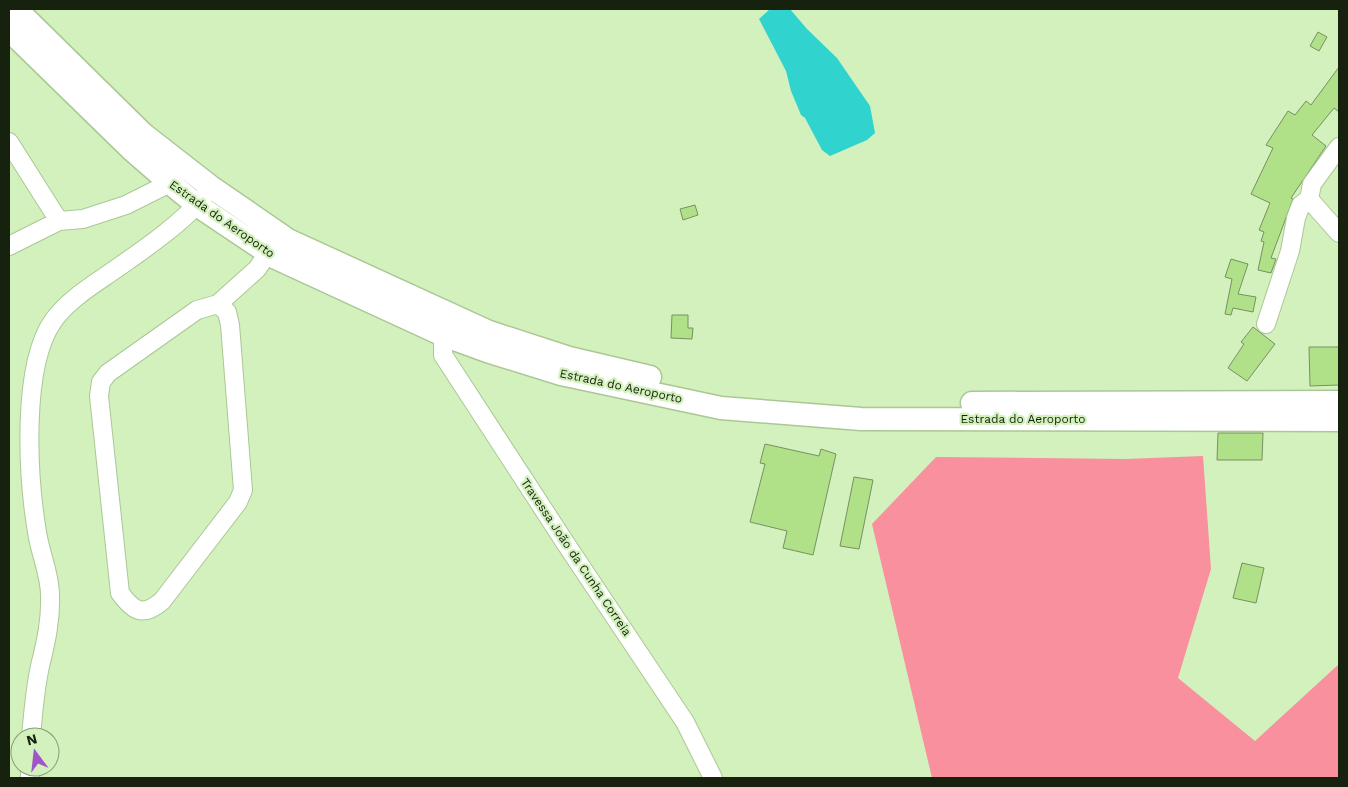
<svg xmlns="http://www.w3.org/2000/svg" width="1348" height="787" font-family="'Work Sans',sans-serif">
  <rect width="100%" height="100%" fill="#d3f1bd"/>
  <!-- forest -->
  <path fill="#f8909d" d="M1203 456 1211 569 1178 678 1255 741 1339 664V778H932L872 524 936 457 1125 459Z"/>
  <!-- water -->
  <path fill="#31d3cf" d="M770 9H790L807 29 837 58 870 106 875 133 867 140 830 156 822 150 805 118 801 115 791 91 786 71 759 19Z"/>
  <!-- building -->
  <path fill="#b0e189" stroke="#769162" d="M1318 32 1327 37 1319 51 1310 46Z
    M1339 67V112L1334 108 1312 135 1326 146 1291 198 1293 199 1271 258 1276 259 1271 273 1258 270 1264 242 1261 241 1264 232 1259 230 1270 203 1251 194 1273 148 1266 145 1288 111 1295 115 1306 101 1311 105Z
    M695 205 698 215 683 220 680 209Z
    M1231 259 1248 264 1238 294 1256 297 1253 312 1233 308 1231 315 1225 314 1232 279 1225 277Z
    M672 315H688V328H693L692 339 671 338Z
    M1253 327 1275 344 1247 381 1228 368 1244 344 1241 342Z
    M1309 347H1339V385L1310 386Z
    M1218 433H1263L1262 460H1217Z
    M765 444 819 456 821 449 836 454 813 555 783 548 787 531 750 522 765 464 760 463Z
    M854 477 873 480 859 549 840 546Z
    M1242 563 1264 568 1256 603 1233 598Z"/>
  <g fill="none" stroke-linecap="round" stroke-linejoin="round">
    <!-- minor casing -->
    <g stroke="#aac795" stroke-width="20">
      <path id="minor" d="M9 142 59 221
        M1309 199 1312 184 1339 147
        M1309 199 1339 233
        M9 246 59 221 83 219 126 205 170 183 177 174
        M218 304 227 312 230 325 243 490 238 502 162 601C143 617 134 612 120 593L99 396 101 382 108 373 197 310 218 304 257 269 268 253
        M1266 324 1290 251 1296 218 1301 205 1309 199
        M443 335V355L566 544 685 722 713 778
        M31 737C33 713 35 689 40 666 46 642 51 620 50 595 50 574 40 553 37 532 28 478 21 367 53 321 69 298 98 282 120 266 146 248 186 220 204 196
        M30 767V778"/>
    </g>
    <!-- major casing -->
    <g stroke="#aac795" stroke-width="25">
      <path id="major" d="M16 9 143 134 211 187 288 240 489 332 569 358 650 377
        M9 30 131 149 170 183 197 205 276 258 443 335 487 351 561 374 721 408 861 419 1339 420
        M972 403 1339 402"/>
    </g>
    <!-- minor -->
    <use href="#minor" stroke="#fff" stroke-width="18"/>
    <!-- major -->
    <use href="#major" stroke="#fff" stroke-width="22"/>
  </g>
  <g text-anchor="middle" stroke-width="4.5" stroke-linejoin="round" paint-order="stroke">
    <!-- street labels -->
    <g font-size="12" fill="#16210e" stroke="#d3f1bd">
      <text transform="translate(222 219) rotate(35)" y="4">Estrada do Aeroporto</text>
      <text transform="translate(621 386) rotate(12)" y="4">Estrada do Aeroporto</text>
      <text x="1023" y="423">Estrada do Aeroporto</text>
      <text transform="translate(576 557) rotate(56)" y="4">Travessa João da Cunha Correia</text>
    </g>
  </g>
  <!-- border -->
  <rect width="1348" height="787" fill="none" stroke="#16210e" stroke-width="20"/>
  <!-- north arrow -->
  <g transform="translate(35 752) rotate(345)"><circle r="24" fill="#d3f1bd" stroke="#879e77"/>
  <path d="M0-4L9 19L0 12L-9 19Z" fill="#a055c8"/>
  <text y="-8" font-size="14" font-weight="bold" text-anchor="middle" fill="#16210e">N</text>
  </g>
</svg>
